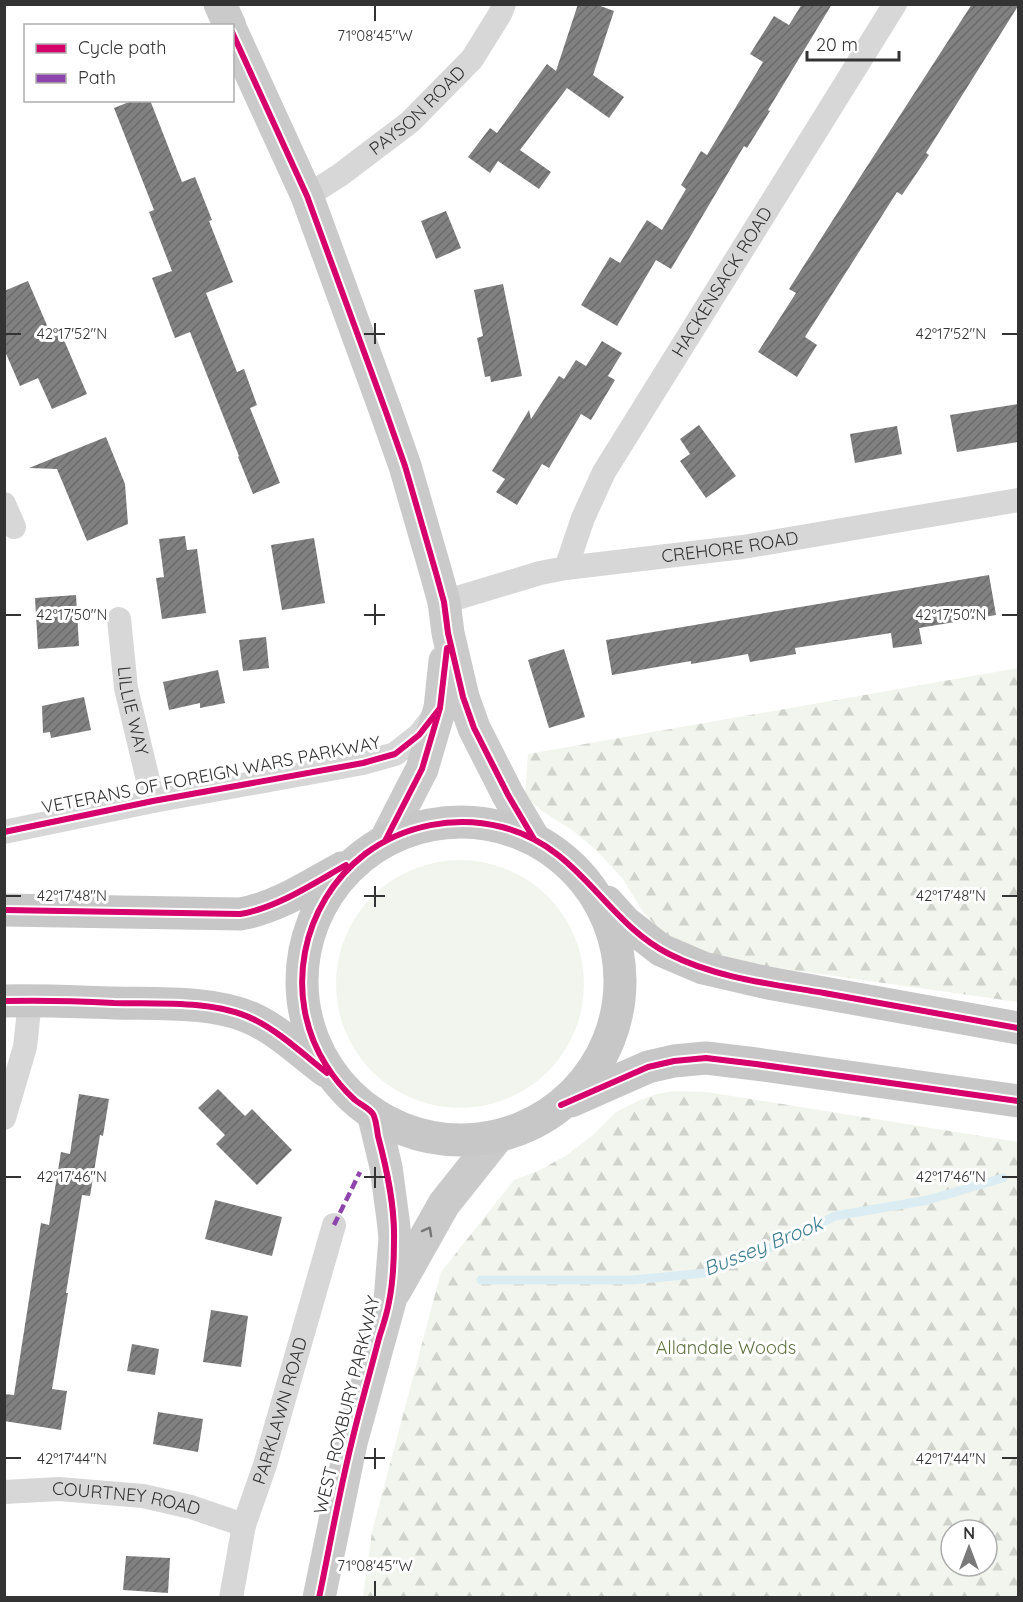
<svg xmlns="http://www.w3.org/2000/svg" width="1023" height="1602" font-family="Quicksand,sans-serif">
  <defs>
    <pattern id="forest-firs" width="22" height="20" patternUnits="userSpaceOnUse" patternTransform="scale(1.5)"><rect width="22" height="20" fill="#f2f5ed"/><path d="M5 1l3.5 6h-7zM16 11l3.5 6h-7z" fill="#d0d2cc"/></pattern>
    <pattern id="building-hatch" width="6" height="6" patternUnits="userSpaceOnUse" patternTransform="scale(1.5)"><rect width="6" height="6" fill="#818181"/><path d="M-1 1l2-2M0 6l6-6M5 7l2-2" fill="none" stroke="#6a6a6a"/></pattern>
  </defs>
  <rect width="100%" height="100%" fill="#fff"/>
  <!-- grass -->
  <path fill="#f2f5ed" d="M336 984a124 124 0 1 1 248 0a124 124 0 1 1-248 0Z"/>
  <!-- forest -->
  <path fill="url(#forest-firs)" fill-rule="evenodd" d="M1018 668V1002L728 961 702 955 661 931 643 912 623 879 596 850 572 830 545 813 525 797 528 754Z
    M675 1091 707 1092 1018 1142V1597H363L372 1532 441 1272 514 1180 538 1171 567 1155 593 1135 616 1112 640 1100 657 1094ZM951 1530H987V1566H951Z"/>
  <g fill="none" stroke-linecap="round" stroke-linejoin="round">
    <!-- stream -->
    <path stroke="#dbedf2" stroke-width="9" d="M481 1280H633L705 1273 780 1244 835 1216 928 1200 1003 1178"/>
  </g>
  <!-- building -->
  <path fill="url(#building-hatch)" d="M578 4H595L614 11 593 75 624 97 609 118 567 88 520 150 551 172 539 189 498 161 490 173 468 157 490 128 497 133 547 64 556 71Z
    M802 4H832L768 110 770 111 747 148 744 146 671 269 656 260 617 326 581 305 610 257 620 263 647 220 662 230 686 189 681 185 701 151 707 155 763 62 750 54 774 16 789 25Z
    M972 4H1018V6L926 153 929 155 902 195 897 192 805 337 817 345 797 377 758 352 796 293 789 289 864 171Z
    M134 100H150L182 182 195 177 212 220 209 221 233 282 206 293 237 372 244 369 257 405 250 408 280 483 253 494 238 457 239 456 190 332 175 338 152 278 172 271 149 212 154 210 114 108Z
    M446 211 461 248 436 259 421 221Z
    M28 281 49 330 58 326 87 394 52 409 38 378 20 386 4 349V291Z
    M503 284 522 376 491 382 490 376 485 377 477 338 483 336 474 290Z
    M602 341 622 353 608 376 615 380 591 420 581 414 549 468 542 464 517 505 496 492 505 479 492 471 529 410 531 419 559 376 564 379 576 360 586 366Z
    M1018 404V442L957 452 950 415Z
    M699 425 736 476 706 498 680 461 690 454 680 439Z
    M897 426 902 454 855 463 850 434Z
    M106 437 125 484 128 524 87 541 57 469 29 468Z
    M185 536 187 550 197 549 206 613 162 619 156 578 164 577 159 539Z
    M314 538 325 603 282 610 271 545Z
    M989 575 996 615 919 628 922 644 893 648 891 633 795 648 796 654 750 662 748 654 691 664V661L612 675 606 640Z
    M76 595 79 646 38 649 35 598Z
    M266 637 269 668 243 671 239 640Z
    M564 649 585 717 549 728 528 660Z
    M218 670 225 703 200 708V703L169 710 163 682Z
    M84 697 91 730 51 738 50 732 43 733 42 706Z
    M218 1089 245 1116 252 1109 292 1150 257 1185 216 1144 225 1135 198 1108Z
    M79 1094 109 1099 103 1136 100 1135 90 1196 82 1195 66 1293H68L52 1389 67 1391 61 1430 4 1421V1394L14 1395 41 1223 49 1225 61 1152 70 1154Z
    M215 1200 282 1217 272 1256 205 1239Z
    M211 1310 248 1316 241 1367 203 1362Z
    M132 1344 159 1349 155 1375 127 1371Z
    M158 1412 203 1419 198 1452 153 1444Z
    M126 1556 170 1558 168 1593 123 1590Z"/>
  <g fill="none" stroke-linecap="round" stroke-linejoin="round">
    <!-- minor -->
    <g stroke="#d7d7d7" stroke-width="24">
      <path id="s1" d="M307 196 340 175 410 122 472 59 500 14 504 4"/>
      <path d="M4 504 14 527"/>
      <path id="s2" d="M566 568 583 518 604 472 895 4"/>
      <path id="s3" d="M444 602 540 573 566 568 743 547 1018 500"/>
      <path id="s4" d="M119 619 126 688 153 801"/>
      <path d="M4 832 153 801 363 763 395 754 419 735 433 717"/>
      <path d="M4 1118 25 1047 30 1001"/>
      <path id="s5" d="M4 1492 59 1489 143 1496 191 1507 244 1525"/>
      <path id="s6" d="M231 1598 244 1525 265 1465 334 1225"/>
    </g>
    <!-- primary -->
    <path stroke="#cacaca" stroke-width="33" d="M220 4 230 26
      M232 32 307 196 386 412 405 466 436 573 444 602 448 633 463 697 474 728 508 795 534 839
      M385 841 422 769 440 708 445 661
      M395 1291 444 1204 498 1136
      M319 1598 351 1443 390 1301 395 1238 393 1219 386 1167 373 1113"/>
    <!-- trunk -->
    <path stroke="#c7c7c7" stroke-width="33" d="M302 981a159 159 0 1 1 318 0a159 159 0 1 1-318 0Z
      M607 902 625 922 661 950 703 968 768 983 1018 1028
      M4 910 240 914C277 908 310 885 342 868
      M4 1001C41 1000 78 1002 115 1003 157 1004 212 1001 251 1018 278 1030 302 1053 326 1071
      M571 1101 648 1067 674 1061 706 1058 756 1064 1018 1101"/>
    <!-- quiet -->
    <path stroke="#8e44ad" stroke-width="4.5" stroke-dasharray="9 4.5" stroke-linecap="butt" d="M334 1225 360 1172"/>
    <!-- cycleway casing -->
    <g stroke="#fff" stroke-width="10">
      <path id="cycleway" d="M232 32 307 196 386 412 405 466 436 573 444 602 448 633 463 697 474 728 508 795 534 839
        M4 832 153 801 363 763 395 754 419 735 440 708
        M385 841 422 769 440 708 447 648
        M4 910 240 914C277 908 314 883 346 865
        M4 1001C41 1000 77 1001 114 1003 157 1004 214 1000 253 1019 280 1032 304 1055 327 1073
        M561 1105 648 1067 674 1061 706 1058 756 1064 1018 1101
        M319 1598C330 1545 339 1493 352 1441 360 1407 370 1373 379 1338 383 1326 387 1314 389 1302 393 1282 394 1261 394 1241 395 1206 387 1170 378 1136 377 1130 376 1119 373 1114 370 1109 360 1104 355 1100 344 1090 334 1078 326 1065 282 996 301 903 365 854 404 825 455 815 502 827 581 847 604 921 669 954 716 978 772 984 824 993 889 1005 954 1016 1018 1028"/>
    </g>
    <!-- cycleway -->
    <use href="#cycleway" stroke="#d6006c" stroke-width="6"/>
  </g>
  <!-- one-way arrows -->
  <defs><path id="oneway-chevron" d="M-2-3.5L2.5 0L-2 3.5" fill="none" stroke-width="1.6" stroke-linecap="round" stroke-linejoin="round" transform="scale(1.5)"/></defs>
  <use stroke="#777" href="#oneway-chevron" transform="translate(428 1231) rotate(-61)"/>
  <!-- ticks -->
  <path fill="none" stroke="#333" stroke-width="2" d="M375 6V21M375 323V344M6 334H21M364 334H385M1002 334H1017M375 604V625M6 615H21M364 615H385M1002 615H1017M375 886V907M6 896H21M364 896H385M1002 896H1017M375 1167V1188M6 1177H21M364 1177H385M1002 1177H1017M375 1448V1469M6 1458H21M364 1458H385M1002 1458H1017M375 1581V1596"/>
  <g text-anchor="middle" stroke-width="6" stroke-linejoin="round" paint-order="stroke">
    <!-- street labels -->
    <g font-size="18" fill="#333" stroke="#fff">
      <text dy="6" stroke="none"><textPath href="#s1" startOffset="140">PAYSON ROAD</textPath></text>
      <text dy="6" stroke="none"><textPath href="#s2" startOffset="327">HACKENSACK ROAD</textPath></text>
      <text dy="6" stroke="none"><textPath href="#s3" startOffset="292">CREHORE ROAD</textPath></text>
      <text dy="6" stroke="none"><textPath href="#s4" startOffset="93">LILLIE WAY</textPath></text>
      <text transform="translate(211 775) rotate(-11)" y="6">VETERANS OF FOREIGN WARS PARKWAY</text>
      <text transform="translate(347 1405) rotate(-76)" y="6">WEST ROXBURY PARKWAY</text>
      <text dy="6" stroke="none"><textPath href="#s6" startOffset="194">PARKLAWN ROAD</textPath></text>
      <text dy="6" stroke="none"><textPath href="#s5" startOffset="123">COURTNEY ROAD</textPath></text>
    </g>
    <!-- park labels -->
    <g font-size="18" fill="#5e713e" stroke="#fff">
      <text x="726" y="1354">Allandale Woods</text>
    </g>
    <!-- water labels -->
    <g font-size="20" font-style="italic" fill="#3b7e92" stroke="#fff">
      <text transform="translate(763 1246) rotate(-22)" y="7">Bussey Brook</text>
    </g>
  </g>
  <g font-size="15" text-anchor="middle" fill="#333" stroke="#fff" stroke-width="6" stroke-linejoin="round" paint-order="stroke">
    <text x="375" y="41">71°08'45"W</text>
    <text x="72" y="339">42°17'52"N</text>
    <text x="951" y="339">42°17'52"N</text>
    <text x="72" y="620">42°17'50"N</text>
    <text x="951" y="620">42°17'50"N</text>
    <text x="72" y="901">42°17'48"N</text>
    <text x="951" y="901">42°17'48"N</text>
    <text x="72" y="1182">42°17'46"N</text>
    <text x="951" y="1182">42°17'46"N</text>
    <text x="72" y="1464">42°17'44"N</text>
    <text x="951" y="1464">42°17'44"N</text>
    <text x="375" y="1571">71°08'45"W</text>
  </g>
  <!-- border -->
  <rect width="1023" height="1602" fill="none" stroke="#333333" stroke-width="12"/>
  <!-- legend -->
  <rect x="24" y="24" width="210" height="78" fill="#ffffff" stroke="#adadad" stroke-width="1.5"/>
  <rect x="36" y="44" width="30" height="9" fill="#d6006c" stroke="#adadad" stroke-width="1.5"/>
  <text x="78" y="54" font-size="18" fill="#333333">Cycle path</text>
  <rect x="36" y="74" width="30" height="9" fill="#8e44ad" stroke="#adadad" stroke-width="1.5"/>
  <text x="78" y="84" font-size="18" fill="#333333">Path</text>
  <!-- north arrow -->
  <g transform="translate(969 1548)"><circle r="28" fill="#ffffff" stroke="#adadad" stroke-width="1.5"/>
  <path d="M0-4.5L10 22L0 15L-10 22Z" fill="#7a7a7a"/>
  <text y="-9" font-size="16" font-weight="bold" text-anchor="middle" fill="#333333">N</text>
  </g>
  <!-- scale -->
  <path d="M807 51v9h92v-9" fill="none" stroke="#333333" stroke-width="3"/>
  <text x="816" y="51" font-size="18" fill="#333333" stroke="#ffffff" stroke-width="4.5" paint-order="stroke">20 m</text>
</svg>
